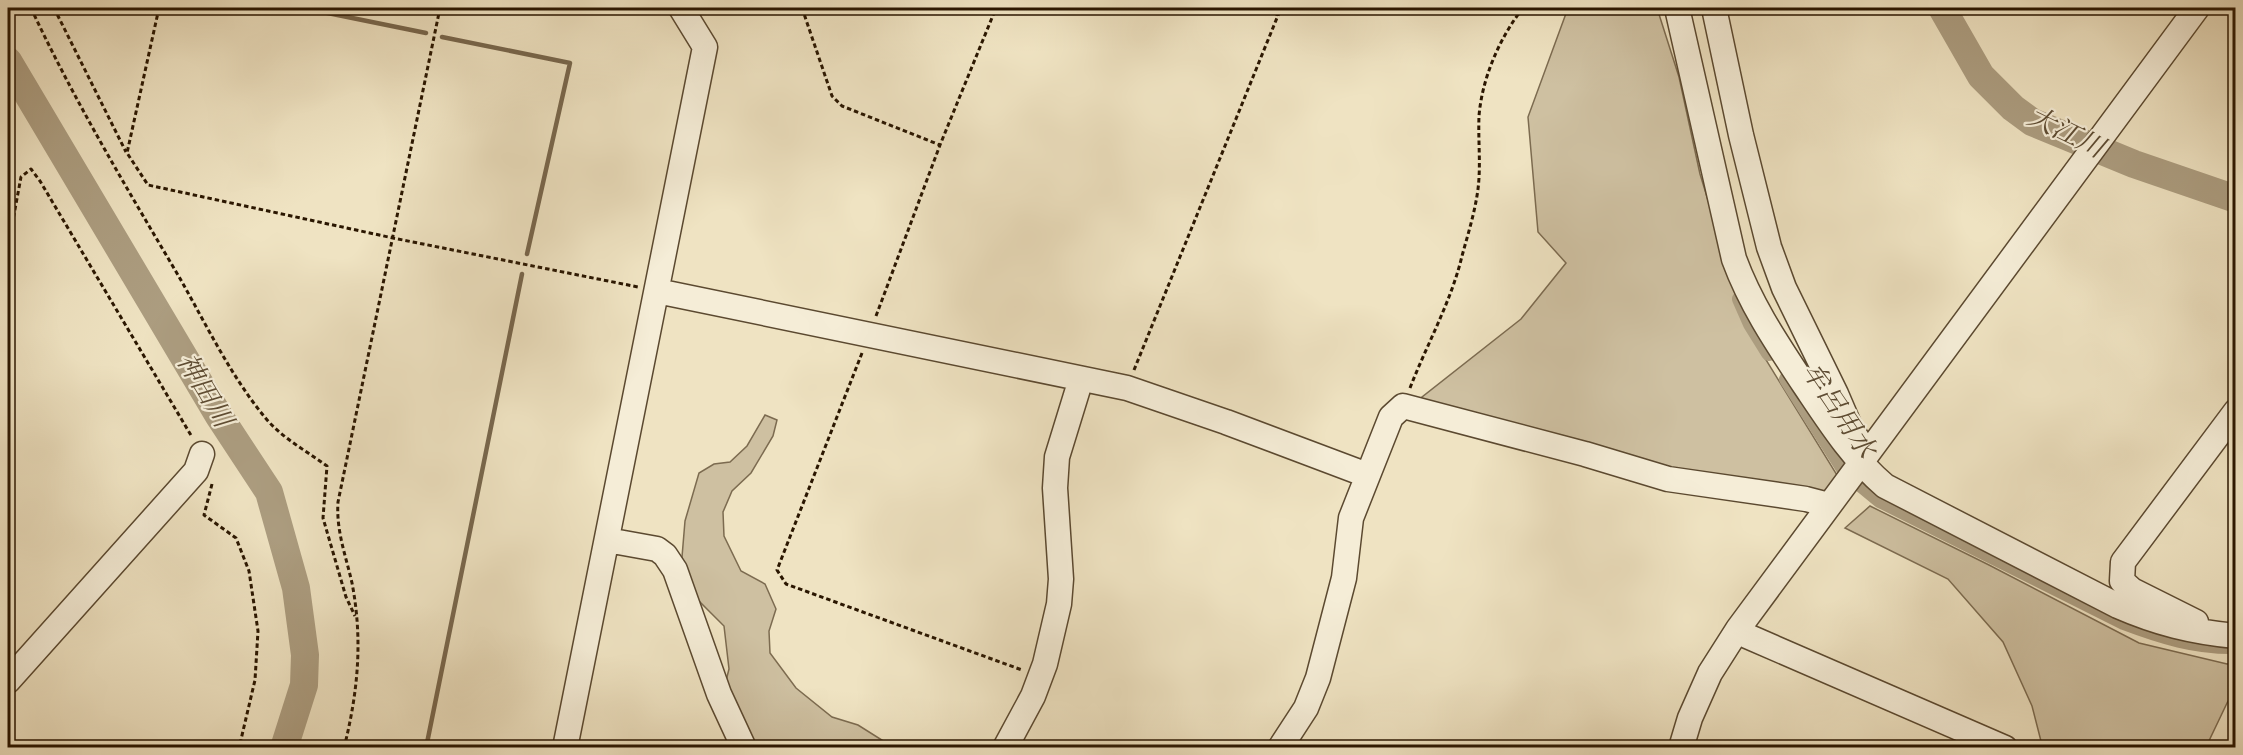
<svg xmlns="http://www.w3.org/2000/svg" width="2243" height="755" font-family="'Sorts Mill Goudy','Noto Serif JP',serif">
  <rect width="100%" height="100%" fill="#efe3c2"/>
  <filter id="stains"><feTurbulence type="fractalNoise" baseFrequency=".00333" numOctaves="4"/><feColorMatrix values="0 0 0 0 .2 0 0 0 0 .09 0 0 0 0 .02 0 0 0 .5 -.17"/></filter>
  <radialGradient id="worn" r=".72"><stop offset=".6" stop-color="#630" stop-opacity="0"/><stop offset="1" stop-color="#630" stop-opacity=".3"/></radialGradient>
  <!-- green -->
  <path fill="#cec0a1" stroke="#7c6b50" stroke-width="1.5" d="M1568 8H1657L1679 77 1700 174 1731 275 1763 355 1845 488 1831 499 1668 471 1417 401 1521 319 1566 263 1538 232 1528 117Z
    M765 415 777 420 773 436 751 473 732 491 723 512 724 536 741 571 765 584 776 609 769 631 770 653 796 688 832 717 858 725 893 747H749L723 693 729 669 724 626 690 592 682 557 685 521 699 473 714 464 730 462 747 446Z
    M1870 506 1989 565 2139 643 2227 664 2235 663V698L2228 701 2206 747 2046 748 2042 745 2032 706 2003 642 1948 579 1845 528Z"/>
  <g fill="none" stroke-linecap="round" stroke-linejoin="round">
    <!-- stream -->
    <path stroke="#78674d" stroke-width="4.5" d="M303 8 426 33
      M442 37 570 63 527 254
      M426 748 522 274"/>
    <!-- canal -->
    <path stroke="#ac9d80" stroke-width="16" d="M1740 299 1751 324 1769 353
      M1787 379 1846 472 1880 500 2124 622C2161 636 2196 647 2236 646"/>
    <!-- river -->
    <path stroke="#ac9d80" stroke-width="28" d="M1942 8 1981 76 2013 108 2032 122 2134 164 2236 199
      M8 61 219 416 269 492 296 588 305 655 304 685 284 748"/>
    <!-- minor casing -->
    <g stroke="#5b4930" stroke-width="27">
      <path id="minor" d="M1677 8 1734 259C1751 305 1776 342 1803 383 1828 420 1851 457 1885 486L2118 606C2157 623 2192 632 2236 636
        M1714 8 1741 135 1769 247 1784 288 1836 394 1851 429 1860 443
        M657 291 1127 388 1226 422 1367 475
        M607 540 657 549 665 555 675 570 719 694 744 748
        M2196 622 2132 590 2122 581 2123 562 2236 411
        M1738 629 1747 636 2005 748
        M8 681 196 471 202 454
        M565 748 705 47 681 8
        M1005 748 1033 696 1045 664 1059 604 1061 579 1055 488 1057 457 1081 379
        M1280 748 1306 708 1318 678 1344 578 1351 518 1391 417 1403 406 1585 454 1668 479 1806 499 1829 505
        M1681 748 1690 718 1710 673 1738 629 2197 8"/>
    </g>
    <!-- path -->
    <path stroke="#2a1600" stroke-width="3" stroke-dasharray="4.5 3" stroke-linecap="butt" d="M31 8C74 100 126 187 178 275 205 322 229 373 263 415 280 437 305 450 327 466L323 518 346 597 355 616
      M54 8 126 152
      M159 8 127 153 148 185 393 238 638 287
      M802 8 832 96 842 106 940 145
      M1262 8 1278 15
      M8 247 21 177 31 169 40 181 192 437
      M876 316 940 145 996 8
      M862 353 777 570 786 584 1022 670
      M1134 370 1281 8
      M1410 388C1427 344 1451 302 1462 256 1468 234 1475 212 1478 189 1481 165 1478 141 1479 116 1482 78 1500 37 1523 8
      M212 484 204 515 236 538 249 571 258 631 255 680 239 748
      M8 740 16 748
      M344 748C358 692 363 640 352 583 346 556 336 531 338 502L440 8"/>
    <!-- minor -->
    <use href="#minor" stroke="#f5edd7" stroke-width="24"/>
  </g>
  <g text-anchor="middle" stroke-width="4.5" stroke-linejoin="round" paint-order="stroke">
    <!-- water labels -->
    <g font-size="27" font-style="italic" fill="#5e4c33" stroke="#f5edd7">
      <text transform="translate(2066 132) rotate(26)" y="9">大江川</text>
      <text transform="translate(205 390) rotate(59)" y="9">神田川</text>
      <text transform="translate(1839 410) rotate(56)" y="9">牟呂用水</text>
    </g>
  </g>
  <!-- margin -->
  <rect width="2243" height="755" fill="none" stroke="#efe3c2" stroke-width="30"/>
  <rect x="9" y="9" width="2225" height="737" fill="none" stroke="#2a1600" stroke-width="3"/>
  <rect x="15" y="15" width="2213" height="725" fill="none" stroke="#2a1600" stroke-width="1.5"/>
  <rect width="100%" height="100%" filter="url(#stains)"/>
  <rect width="100%" height="100%" fill="url(#worn)"/>
</svg>
